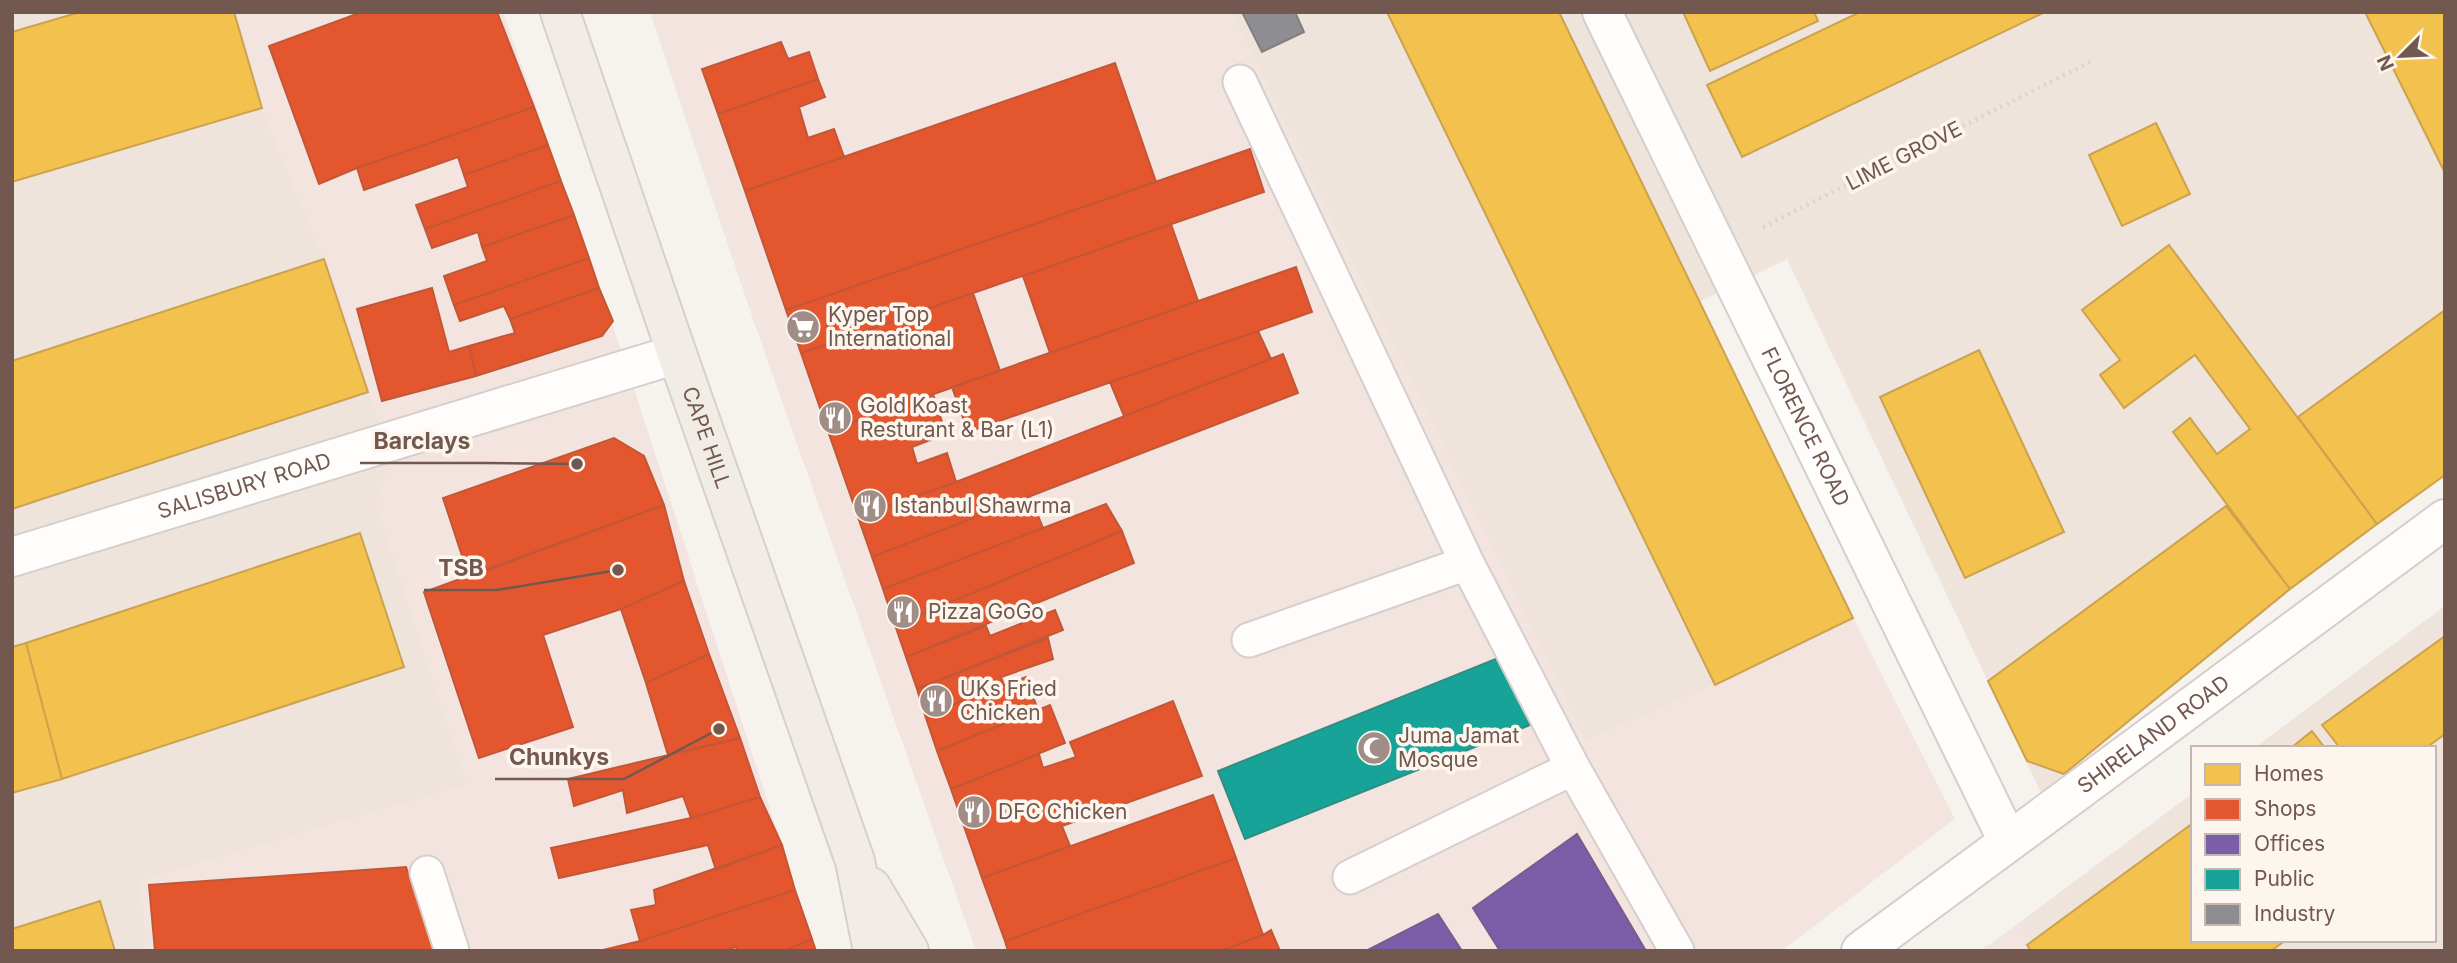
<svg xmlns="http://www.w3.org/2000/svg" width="2457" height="963" font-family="Inter,sans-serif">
  <rect width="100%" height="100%" fill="#f6f2ed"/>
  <!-- residential -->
  <path fill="#eee4db" d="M12 12H234L262 108 324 259 368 392 393 453 377 506 467 785 141 881 147 951H12Z
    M1230 12H2445V475L2290 589 2041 793 1787 259 1699 302 1853 618 1715 685 1584 742 1549 664Z
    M2445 606V951H2034L2019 923 2193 793V940H2434V748H2254Z"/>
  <!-- commercial -->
  <path fill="#f3e4df" d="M234 12H503L626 364 816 951H147L141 881 467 785 377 506 393 453 368 392 324 259 262 108Z
    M650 12H1230L1549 664 1584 742 1715 685 1853 618 1955 819 1781 951H976L754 322Z
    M2019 923 2034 951H1980Z"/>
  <!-- homes -->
  <path fill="#f2c14e" stroke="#cca24e" stroke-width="2" d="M80 12H234L262 108 12 182V32Z
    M1387 12H1559L1853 618 1715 685Z
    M1683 12H1814L1818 21 1710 71Z
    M1860 12H2045L1742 157 1707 85Z
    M2365 12H2445V173Z
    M2156 123 2190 194 2122 226 2089 155Z
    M2169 245 2377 524 2290 589 2173 432 2190 418 2217 454 2250 429 2195 355 2124 408 2100 375 2120 360 2082 310Z
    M324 259 368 392 12 509V361Z
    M2445 310V475L2377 524 2298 417Z
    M1979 350 2064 532 1965 578 1880 397Z
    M2226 506 2290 589 2064 774 2027 761 1988 681Z
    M360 533 404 667 62 779 26 643Z
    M2445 636V734L2426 748H2340L2322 725Z
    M26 643 62 779 12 793V647Z
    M2312 731 2325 748H2291Z
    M2193 823V940H2286L2271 951H2031L2027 945Z
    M100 901 115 951H12V929Z"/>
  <!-- shops -->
  <path fill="#e4572e" stroke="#c25738" stroke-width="2" d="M362 12H497L534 107 357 168 319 184 269 46Z
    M781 42 788 59 809 52 818 79 718 114 702 69Z
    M1115 63 1156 182 786 310 745 191Z
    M818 79 825 97 799 107 808 138 834 129 844 157 745 191 718 114Z
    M534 107 548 145 464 175 458 157 364 190 357 168Z
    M548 145 561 181 425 229 416 205 468 187 464 175Z
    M1250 149 1264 192 801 353 786 310Z
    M561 181 574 215 482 247 478 232 432 248 425 229Z
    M574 215 589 258 454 305 444 276 487 261 482 247Z
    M1171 224 1198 301 1050 353 1023 276Z
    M589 258 599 288 510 319 504 306 460 321 454 305Z
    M1296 267 1312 312 968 432 952 387Z
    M432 288 449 352 469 346 476 376 382 401 357 309Z
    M599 288 613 321 602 336 476 376 469 346 515 333 510 319Z
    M973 293 1000 371 828 431 801 353Z
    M1258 331 1271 359 1124 416 1110 382Z
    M1283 354 1298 393 872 557 858 517 956 482Z
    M933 394 946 434 912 447 917 464 947 453 956 482 858 517 828 431Z
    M614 438 644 456 664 505 469 577 443 498Z
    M1030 496 1043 528 883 589 872 557Z
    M1106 504 1122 531 895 625 883 589Z
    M664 505 684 581 621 609 543 635 573 727 479 758 424 592Z
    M1122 531 1134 563 906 657 895 625Z
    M684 581 709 654 646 683 621 609Z
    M1055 610 1063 630 917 689 906 657 986 626 990 636Z
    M1048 638 1053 659 1001 677 1004 685 925 715 917 689Z
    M709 654 740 738 668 755 646 683Z
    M1026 677 1038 710 937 751 925 715Z
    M1173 701 1202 776 1062 826 1070 846 982 878 951 789 1039 754 1043 768 1076 757 1070 742Z
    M1050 705 1065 743 951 789 937 751Z
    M740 738 760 797 691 818 683 796 627 813 623 790 574 806 568 779Z
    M1213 795 1236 858 1005 941 982 878Z
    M760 797 782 845 716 870 708 845 559 878 551 848 691 818Z
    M782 845 795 890 640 941 631 910 656 905 654 890Z
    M1236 858 1263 935 1220 951H1008L1005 941Z
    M406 867 434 951H155L149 885Z
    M795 890 812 939 785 951H738L736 947 723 951H599L640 941Z
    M1271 930 1280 951H1220L1263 935Z
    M812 939 816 951H785Z"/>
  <!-- offices -->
  <path fill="#7b5ea7" stroke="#785c8d" stroke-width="2" d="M1577 834 1646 951H1500L1473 908Z
    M1438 914 1462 951H1366Z"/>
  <!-- public -->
  <path fill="#17a398" stroke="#328c82" stroke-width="2" d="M1503 656 1530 725 1245 839 1218 771Z"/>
  <!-- industry -->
  <path fill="#8d8d92" stroke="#857d7e" stroke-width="2" d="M1242 12H1295L1304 32 1262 52Z"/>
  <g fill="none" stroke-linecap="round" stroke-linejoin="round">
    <!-- service casing -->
    <g stroke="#d5cfcb" stroke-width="37">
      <path id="service" d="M1240 82 1467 563
        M1249 640 1467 563 1573 768
        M427 873 452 951
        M1350 877 1573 768 1677 951"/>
    </g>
    <!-- minor casing -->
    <g stroke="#d5cfcb" stroke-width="42">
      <g id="minor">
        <path id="s1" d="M1602 12 2008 841"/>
        <path id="s2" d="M12 557 677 354"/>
      </g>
    </g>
    <!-- secondary casing -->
    <g stroke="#d6ceca" stroke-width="42">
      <g id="secondary">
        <path id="s3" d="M1861 951 2445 519"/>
      </g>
    </g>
    <!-- primary casing -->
    <g stroke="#d7cfcb" stroke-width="42">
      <g id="primary">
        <path id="s4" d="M560 12 677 354 855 861 873 951"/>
        <path d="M871 887 909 951"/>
      </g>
    </g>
    <!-- path -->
    <path stroke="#d9d2cf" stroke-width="4.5" stroke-dasharray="2 5" stroke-linecap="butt" d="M1763 227 2090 62"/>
    <!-- service -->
    <use href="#service" stroke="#fefdfc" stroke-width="33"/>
    <!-- minor -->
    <use href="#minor" stroke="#fefdfc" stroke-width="38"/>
    <!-- secondary -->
    <use href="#secondary" stroke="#fefdfc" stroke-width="38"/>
    <!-- primary -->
    <use href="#primary" stroke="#f2ece7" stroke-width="38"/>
  </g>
  <!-- icons -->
  <defs>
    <g id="supermarket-disc" transform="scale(1.75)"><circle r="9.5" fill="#a08e86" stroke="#fdf6ef"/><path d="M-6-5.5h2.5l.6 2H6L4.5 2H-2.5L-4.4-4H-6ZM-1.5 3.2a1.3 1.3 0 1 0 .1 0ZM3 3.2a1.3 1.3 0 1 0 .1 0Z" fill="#fff"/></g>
    <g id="restaurant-disc" transform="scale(1.75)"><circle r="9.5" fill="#a08e86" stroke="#fdf6ef"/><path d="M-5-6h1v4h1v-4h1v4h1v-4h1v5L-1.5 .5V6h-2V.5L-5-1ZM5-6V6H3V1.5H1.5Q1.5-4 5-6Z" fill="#fff"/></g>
    <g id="mosque-disc" transform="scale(1.75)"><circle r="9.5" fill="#a08e86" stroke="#fdf6ef"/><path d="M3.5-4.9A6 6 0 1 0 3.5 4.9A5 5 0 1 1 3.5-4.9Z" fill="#fff"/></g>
  </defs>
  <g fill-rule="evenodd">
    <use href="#supermarket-disc" x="803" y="327"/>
    <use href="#restaurant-disc" x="835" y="418"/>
    <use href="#restaurant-disc" x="870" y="506"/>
    <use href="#restaurant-disc" x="903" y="612"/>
    <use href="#restaurant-disc" x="936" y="701"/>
    <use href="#mosque-disc" x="1374" y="748"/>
    <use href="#restaurant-disc" x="974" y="812"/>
  </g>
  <g text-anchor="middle" stroke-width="7" stroke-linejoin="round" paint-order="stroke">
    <!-- street labels -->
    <g font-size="21" fill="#72584f" stroke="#fdf6ef">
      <text transform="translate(1904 156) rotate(-27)" y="7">LIME GROVE</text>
      <text dy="7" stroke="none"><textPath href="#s1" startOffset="462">FLORENCE ROAD</textPath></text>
      <text dy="7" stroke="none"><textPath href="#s4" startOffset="450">CAPE HILL</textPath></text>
      <text dy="7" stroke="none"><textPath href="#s2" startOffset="243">SALISBURY ROAD</textPath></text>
      <text dy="7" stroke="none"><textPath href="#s3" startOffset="364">SHIRELAND ROAD</textPath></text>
    </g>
    <!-- poi labels -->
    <g font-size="21" fill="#72584f" stroke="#fdf6ef" text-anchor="start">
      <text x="828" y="322">Kyper Top<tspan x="828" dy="24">International</tspan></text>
      <text x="860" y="413">Gold Koast<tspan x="860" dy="24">Resturant &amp; Bar (L1)</tspan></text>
      <text x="894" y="513">Istanbul Shawrma</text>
      <text x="928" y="619">Pizza GoGo</text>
      <text x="960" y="696">UKs Fried<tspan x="960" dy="24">Chicken</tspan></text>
      <text x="1398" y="743">Juma Jamat<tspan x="1398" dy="24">Mosque</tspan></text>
      <text x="998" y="819">DFC Chicken</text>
    </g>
  </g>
  <!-- callouts -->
  <path fill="none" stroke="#72584f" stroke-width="2.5" d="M577 464L485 463H360M618 570L497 590H424M719 729L624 779H495"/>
  <g fill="#72584f" stroke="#fdf6ef" stroke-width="2.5">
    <circle cx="577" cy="464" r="7"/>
    <circle cx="618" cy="570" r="7"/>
    <circle cx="719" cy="729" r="7"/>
  </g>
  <g font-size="23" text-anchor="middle" font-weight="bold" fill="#72584f" stroke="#fdf6ef" stroke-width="7" stroke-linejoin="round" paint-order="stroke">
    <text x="422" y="449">Barclays</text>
    <text x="461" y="576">TSB</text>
    <text x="559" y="765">Chunkys</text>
  </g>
  <!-- border -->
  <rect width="2457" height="963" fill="none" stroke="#72584f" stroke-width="28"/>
  <!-- legend -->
  <rect x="2191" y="746" width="245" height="196" fill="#fdf6ef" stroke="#c5b7af" stroke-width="2"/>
  <rect x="2205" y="764" width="35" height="21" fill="#f2c14e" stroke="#c5b7af" stroke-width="2"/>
  <text x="2254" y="781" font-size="21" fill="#72584f">Homes</text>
  <rect x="2205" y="799" width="35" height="21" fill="#e4572e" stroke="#c5b7af" stroke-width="2"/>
  <text x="2254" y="816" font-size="21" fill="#72584f">Shops</text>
  <rect x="2205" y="834" width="35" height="21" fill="#7b5ea7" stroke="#c5b7af" stroke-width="2"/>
  <text x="2254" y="851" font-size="21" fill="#72584f">Offices</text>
  <rect x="2205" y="869" width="35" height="21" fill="#17a398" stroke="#c5b7af" stroke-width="2"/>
  <text x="2254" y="886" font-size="21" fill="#72584f">Public</text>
  <rect x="2205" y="904" width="35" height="21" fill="#8d8d92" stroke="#c5b7af" stroke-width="2"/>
  <text x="2254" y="921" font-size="21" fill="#72584f">Industry</text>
  <!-- north arrow -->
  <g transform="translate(2401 56) rotate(246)" stroke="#fdf6ef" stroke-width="5" paint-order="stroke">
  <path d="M0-5L12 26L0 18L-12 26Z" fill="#72584f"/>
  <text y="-10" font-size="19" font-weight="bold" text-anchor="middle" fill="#72584f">N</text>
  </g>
</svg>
